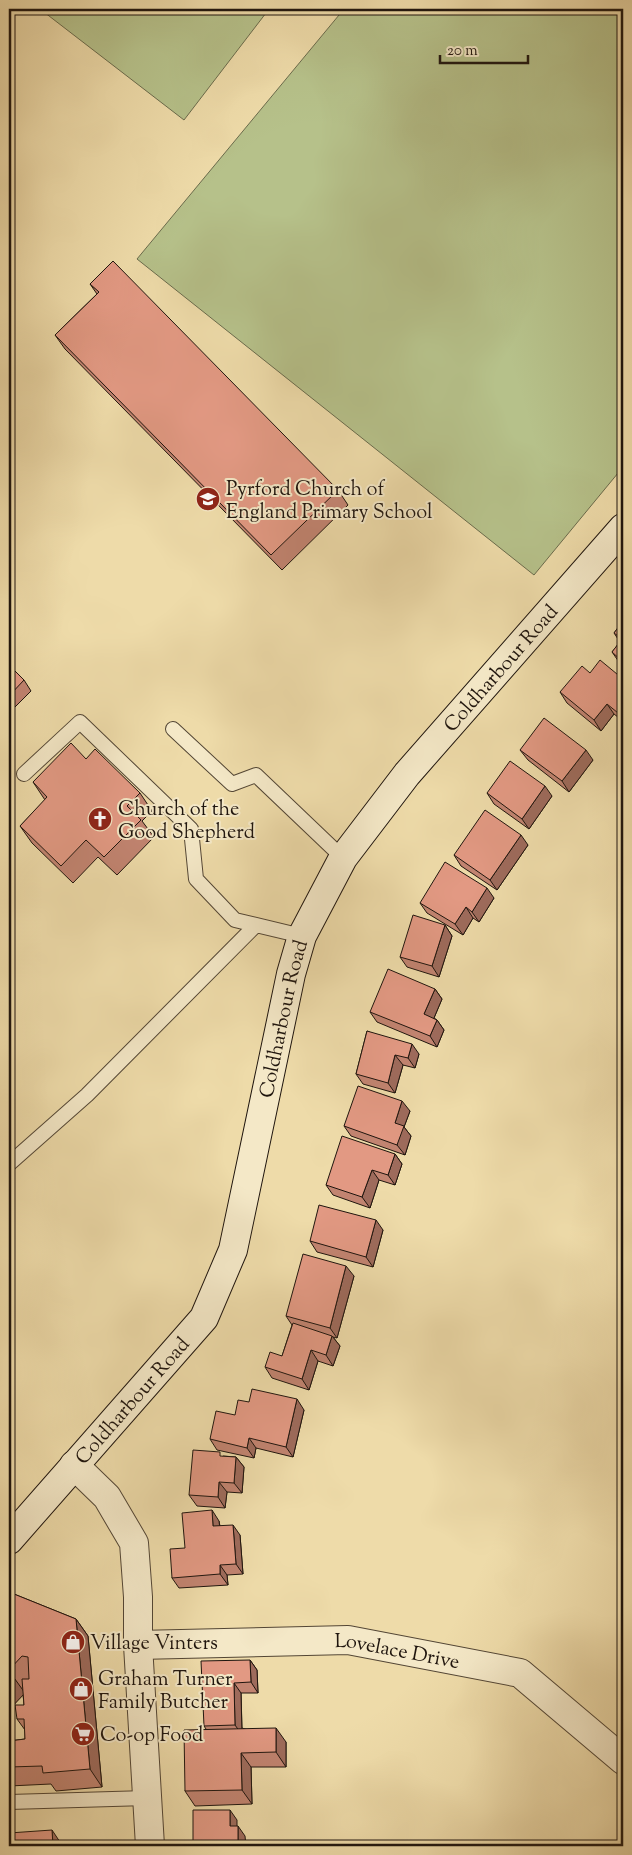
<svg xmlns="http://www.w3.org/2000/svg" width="632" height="1855" font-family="'Sorts Mill Goudy',serif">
  <rect width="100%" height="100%" fill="#eedba9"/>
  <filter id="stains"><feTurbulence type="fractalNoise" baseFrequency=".004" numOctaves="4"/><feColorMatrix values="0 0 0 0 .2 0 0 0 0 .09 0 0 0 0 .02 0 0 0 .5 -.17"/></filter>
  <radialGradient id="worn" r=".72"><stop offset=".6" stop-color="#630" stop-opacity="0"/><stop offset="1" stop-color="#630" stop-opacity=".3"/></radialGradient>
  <!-- green -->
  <path fill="#b6c18a" stroke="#6a6b4c" d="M40 9H261L266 13 184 120Z
    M344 9H623V467L534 575 137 259Z"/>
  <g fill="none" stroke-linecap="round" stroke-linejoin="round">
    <!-- service casing -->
    <g stroke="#534635" stroke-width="16">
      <path id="service" d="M173 729 232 784 256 775 343 858
        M24 774 80 722 191 829 196 879 235 920 302 936
        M9 1164 87 1095 256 925
        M9 1802 147 1798"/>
    </g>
    <!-- minor casing -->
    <g stroke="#534635" stroke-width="30">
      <g id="minor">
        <path d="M74 1465 107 1497 134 1543 138 1597V1645L150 1846"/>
        <path id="s1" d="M138 1645 348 1640 520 1673 623 1760"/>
      </g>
    </g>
    <!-- secondary casing -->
    <g stroke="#1f150e" stroke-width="30">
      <g id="secondary">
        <path id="s2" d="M9 1540 204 1318 233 1250 291 974 302 936 343 858 407 774 623 528"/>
      </g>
    </g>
    <!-- service -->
    <use href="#service" stroke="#f4e8c7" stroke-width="14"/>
    <!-- minor -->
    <use href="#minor" stroke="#f4e8c7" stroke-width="28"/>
    <!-- secondary -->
    <use href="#secondary" stroke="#f4e8c7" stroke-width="28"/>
  </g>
  <!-- wall -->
  <path fill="#c28471" stroke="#1f150e" d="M90 284 338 490 348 505 282 570 65 349 55 335 97 294Z
    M623 621V666L619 662 612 652 620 642 614 633Z
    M9 665 24 680 31 691 9 713Z
    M590 673 623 679V721L614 714 601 731 567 703 560 692Z
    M520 750 593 760 569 792 528 760Z
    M86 759 140 793 152 811 142 821 154 837 117 875 98 857 73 883 32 843 20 826 45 800 33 782Z
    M487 793 552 796 529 829 494 804Z
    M528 845 497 890 461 866 454 855Z
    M494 898 479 922 473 918 463 935 427 913 420 903Z
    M445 925 452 936 439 977 407 967 400 957Z
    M435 989 442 999 434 1018 437 1020 444 1030 437 1047 377 1022 370 1012Z
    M367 1031 419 1054 415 1068 403 1065 395 1093 363 1084 356 1074Z
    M410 1111 404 1127 411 1136 405 1155 351 1136 344 1126Z
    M395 1154 402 1164 395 1185 379 1180 370 1208 333 1195 326 1185Z
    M383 1230 373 1267 317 1252 310 1241Z
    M354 1276 337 1338 333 1337 340 1346 333 1366 318 1361 309 1390 272 1378 265 1367 282 1356 292 1325 286 1316Z
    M249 1402 304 1410 293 1457 256 1448 254 1458 217 1450 210 1439Z
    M223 1456 236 1457 244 1467 242 1493 227 1492 225 1508 197 1506 189 1495Z
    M219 1521 220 1526 240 1535 243 1574 227 1575 228 1585 179 1588 172 1578 185 1548Z
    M9 1592 76 1619 88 1636 102 1787 56 1791 51 1784 9 1786V1741L25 1739V1730L17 1719 24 1705 23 1694 9 1710Z
    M250 1660 257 1670 258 1693H241L242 1728 286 1742V1767H251L252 1804 195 1806 185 1791 206 1729 204 1726Z"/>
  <!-- shaded-wall -->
  <path fill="#9e6b5c" stroke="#1f150e" d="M607 704 614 714 601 731 594 720Z
    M586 750 593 760 569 792 562 781Z
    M545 786 552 796 529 829 522 819Z
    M521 835 528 845 497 890 490 880Z
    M487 888 494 898 479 922 472 912Z
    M466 907 473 918 463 935 455 924Z
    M445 925 452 936 439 977 432 966Z
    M435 989 442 999 431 1025 424 1014Z
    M437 1020 444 1030 437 1047 430 1036Z
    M412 1044 419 1054 415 1068 408 1058Z
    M395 1055 403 1065 395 1093 388 1083Z
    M402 1101 410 1111 404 1127 411 1136 405 1155 397 1145 395 1123Z
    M395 1154 402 1164 395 1185 388 1175Z
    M372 1170 379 1180 370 1208 362 1197Z
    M376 1220 383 1230 373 1267 366 1257Z
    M346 1266 354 1276 337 1338 330 1328Z
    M332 1336 340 1346 333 1366 326 1355Z
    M311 1350 318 1361 309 1390 302 1379Z
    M297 1399 304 1410 293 1457 286 1447Z
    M249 1438 256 1448 254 1458 247 1448Z
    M236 1457 244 1467 242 1493 234 1483Z
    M219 1482 227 1492 225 1508 218 1497Z
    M212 1510 219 1521 221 1537 213 1526Z
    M233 1525 240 1535 243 1574 236 1564Z
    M220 1565 227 1575 228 1585 220 1574Z
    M76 1619 88 1636 102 1787 90 1769Z
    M250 1660 257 1670 258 1693 251 1682Z
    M12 1675 25 1693 9 1710V1679Z
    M234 1683 241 1693 242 1735 235 1725Z
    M276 1728 286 1742V1767L276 1752Z
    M241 1753 251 1767 252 1804 242 1790Z
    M230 1810 237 1820V1836L230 1826Z
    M238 1826 245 1836 246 1846H238Z
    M52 1830 62 1845V1846H53Z"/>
  <!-- building -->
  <path fill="#e29983" stroke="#1f150e" d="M113 261 338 490 271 555 55 335 99 292 90 284Z
    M623 621V662L612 652 622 639 614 633Z
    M600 660 623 679V717L607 704 594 720 560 692 582 666 590 673Z
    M9 665 24 680 9 696Z
    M544 718 586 750 562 781 520 750Z
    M71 743 86 759 95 749 140 793 127 806 141 820 104 857 86 840 61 866 20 826 47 797 33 782Z
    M510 761 545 786 522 819 487 793Z
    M485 810 521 835 490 880 454 855Z
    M445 862 487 888 472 912 466 907 455 924 420 903Z
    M413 915 445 925 432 966 400 957Z
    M388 969 435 989 424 1014 437 1020 430 1036 370 1012Z
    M367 1031 412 1044 408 1058 395 1055 388 1083 356 1074Z
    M358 1086 402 1101 395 1123 404 1126 397 1145 344 1126Z
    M342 1136 395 1154 388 1175 372 1170 362 1197 326 1185Z
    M319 1205 376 1220 366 1257 310 1241Z
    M303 1254 346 1266 330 1328 286 1316Z
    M293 1323 332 1336 326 1355 311 1350 302 1379 265 1367 270 1352 282 1356Z
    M252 1389 297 1399 286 1447 249 1438 247 1448 210 1439 216 1411 235 1415 238 1400 249 1402Z
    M193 1450 220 1452V1456L236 1457 234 1483 219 1482 218 1497 189 1495Z
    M212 1510 213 1526 233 1525 236 1564 220 1565V1574L172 1578 170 1549 185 1548 182 1513Z
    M9 1592 76 1619 90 1769 43 1773 42 1766 9 1767V1741L25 1739 24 1719H17L15 1705H24L22 1679H29L28 1657 22 1656 9 1670Z
    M250 1660 251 1682 234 1683 235 1725 204 1726 201 1661Z
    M9 1673 12 1675 9 1679Z
    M276 1728V1752L241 1753 242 1790 185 1791 184 1730Z
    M193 1810H230V1826H238V1846H193Z
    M52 1830 53 1846H9V1833Z"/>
  <!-- icons -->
  <defs>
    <g id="school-disc" transform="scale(1.25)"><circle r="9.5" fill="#8f2418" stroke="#f4e8c7"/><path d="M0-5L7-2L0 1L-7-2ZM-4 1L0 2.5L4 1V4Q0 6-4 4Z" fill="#fff"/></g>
    <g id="church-disc" transform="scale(1.25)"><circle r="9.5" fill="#8f2418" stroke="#f4e8c7"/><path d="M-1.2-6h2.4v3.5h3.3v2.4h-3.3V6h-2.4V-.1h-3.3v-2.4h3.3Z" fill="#fff"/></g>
    <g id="shop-disc" transform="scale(1.25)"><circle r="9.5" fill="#8f2418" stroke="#f4e8c7"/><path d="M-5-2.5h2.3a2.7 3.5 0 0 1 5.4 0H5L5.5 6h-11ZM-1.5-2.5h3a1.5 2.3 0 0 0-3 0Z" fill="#fff"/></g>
    <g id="supermarket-disc" transform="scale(1.25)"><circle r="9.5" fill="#8f2418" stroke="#f4e8c7"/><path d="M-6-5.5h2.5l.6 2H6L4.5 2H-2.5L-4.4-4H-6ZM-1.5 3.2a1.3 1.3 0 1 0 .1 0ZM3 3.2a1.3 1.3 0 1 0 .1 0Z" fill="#fff"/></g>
  </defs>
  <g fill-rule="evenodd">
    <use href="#school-disc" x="208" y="499"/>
    <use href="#church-disc" x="100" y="819"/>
    <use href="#shop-disc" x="73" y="1642"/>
    <use href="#shop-disc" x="81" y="1689"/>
    <use href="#supermarket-disc" x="83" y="1734"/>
  </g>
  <g text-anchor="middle" stroke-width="4" stroke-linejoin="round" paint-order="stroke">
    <!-- poi labels -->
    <g font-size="20" fill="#1f150e" stroke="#f4e8c7" text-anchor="start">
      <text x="226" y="495">Pyrford Church of<tspan x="226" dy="23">England Primary School</tspan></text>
      <text x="118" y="815">Church of the<tspan x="118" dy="23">Good Shepherd</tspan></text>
      <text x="90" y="1649">Village Vinters</text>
      <text x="98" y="1685">Graham Turner<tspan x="98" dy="23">Family Butcher</tspan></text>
      <text x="100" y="1741">Co-op Food</text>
    </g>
    <!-- street labels -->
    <g font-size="20" fill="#1f150e" stroke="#f4e8c7">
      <text dy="7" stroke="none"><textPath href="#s2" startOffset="1026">Coldharbour Road</textPath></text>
      <text dy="7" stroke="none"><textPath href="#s2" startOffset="606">Coldharbour Road</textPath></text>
      <text dy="7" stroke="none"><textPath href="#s2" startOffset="186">Coldharbour Road</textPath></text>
      <text dy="7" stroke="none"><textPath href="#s1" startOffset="260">Lovelace Drive</textPath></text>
    </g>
  </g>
  <!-- margin -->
  <rect width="632" height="1855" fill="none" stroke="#eedba9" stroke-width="30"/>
  <rect x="10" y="10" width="612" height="1835" fill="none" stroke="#1f150e" stroke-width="2.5"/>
  <rect x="15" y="15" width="602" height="1825" fill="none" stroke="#1f150e"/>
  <!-- scale -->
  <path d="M440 55v8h88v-8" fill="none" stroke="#1f150e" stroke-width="2.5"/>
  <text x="447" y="55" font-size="15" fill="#1f150e" stroke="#f4e8c7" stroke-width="4" paint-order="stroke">20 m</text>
  <rect width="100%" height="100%" filter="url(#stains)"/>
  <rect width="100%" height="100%" fill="url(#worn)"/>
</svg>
